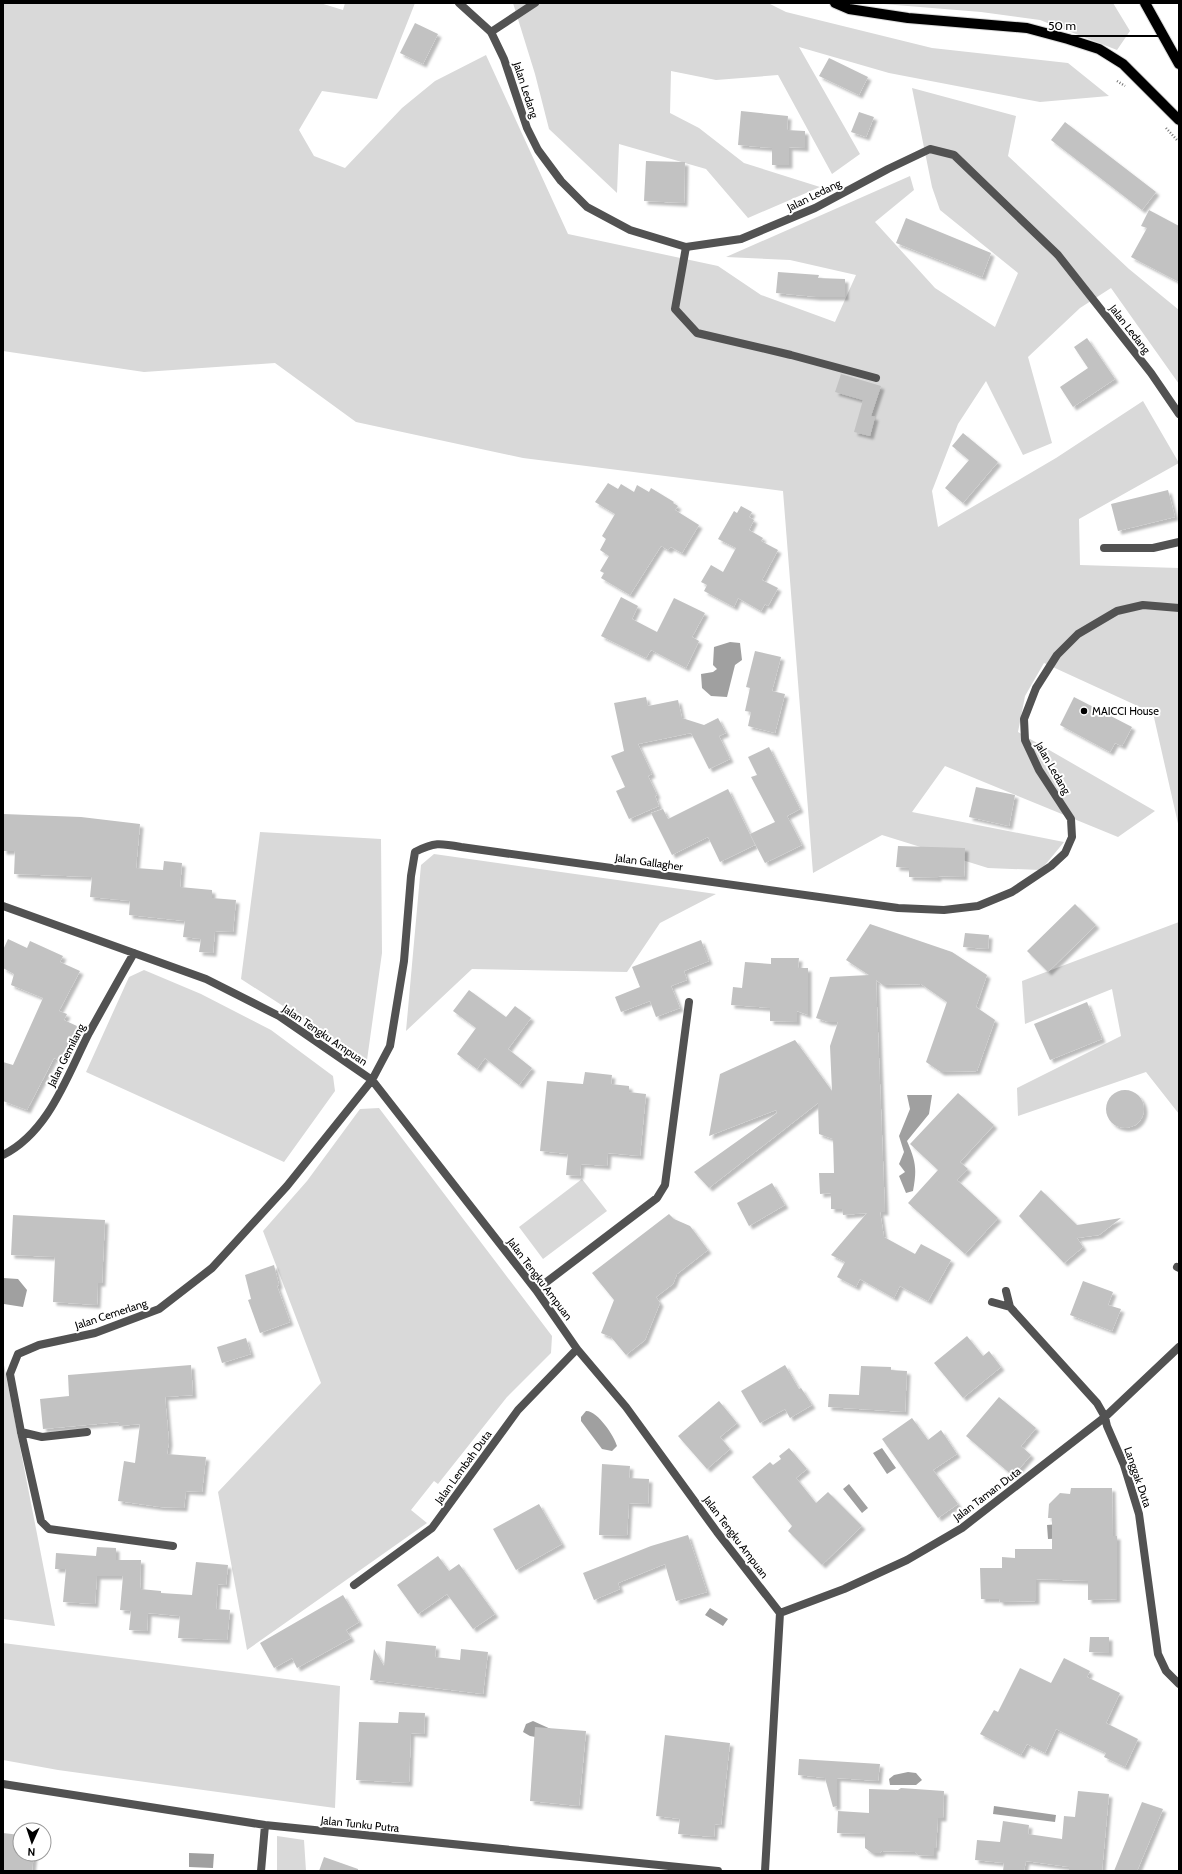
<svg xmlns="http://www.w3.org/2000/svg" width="1182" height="1874" font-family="Cabin,sans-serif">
  <defs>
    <filter id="shadow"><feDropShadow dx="3.5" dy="3.5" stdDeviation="1" flood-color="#0004"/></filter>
  </defs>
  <rect width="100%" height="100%" fill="#fff"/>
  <!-- green -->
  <path fill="#d9d9d9" d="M3 3H320L343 10 345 3H415L377 99 322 91 299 130 314 156 345 168 402 108 435 81 486 55 568 234 718 266 761 295 835 322 856 275 790 260 726 257 910 176 914 190 875 222 935 288 995 327 1018 273 940 210 932 187 912 88 1016 116 1008 156 1129 269 1179 310V384L1111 288 1080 308 1028 357 1052 443 1023 455 986 381 958 424 932 491 938 527 1056 458 1143 401 1179 463 1079 519 1080 565 1179 568V828L1153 713 1044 663 1025 696 1018 732 1155 811 1118 837 945 766 912 812 1064 842 1041 870 988 868 882 835 813 873 783 491 523 458 356 422 275 363 144 372 3 351Z
    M513 3H768L786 12 932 48 1068 63 1109 96 1040 102 889 73 799 47 860 154 832 174 778 75 716 80 671 71 670 113 699 128 744 163 820 187 748 218 706 169 619 144 617 193 549 129 535 74Z
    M871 3H1113L1130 31 1117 50 1040 20 981 12Z
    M260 832 381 839 382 953 367 1060 241 979Z
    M434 854 716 894 660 923 627 972 472 969 406 1031 421 865Z
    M1179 922V1114L1146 1072 1018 1116 1017 1088 1121 1036 1112 989 1025 1024 1022 981Z
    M144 970 201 994 271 1030 333 1076 335 1091 284 1162 86 1072 129 977Z
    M379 1108 552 1336 551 1353 507 1397 438 1484 434 1481 411 1510 427 1523 247 1650 218 1492 321 1383 263 1231 307 1181 360 1109Z
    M582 1179 607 1211 543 1259 519 1227Z
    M3 1360 55 1626 3 1619Z
    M3 1643 340 1686 335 1808 58 1770 3 1760Z
    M277 1836 304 1840 306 1871H277Z"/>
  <!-- water -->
  <path fill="#a0a0a0" d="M730 642 740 643 742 660 735 665 727 697 711 696 702 688 701 674 713 672 717 669 713 665 714 647Z
    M907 1095H932L929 1114 907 1141C916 1162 917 1169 913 1191L906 1193 899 1176 905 1172 899 1164 904 1152 899 1136 910 1109Z
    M3 1278 18 1279 27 1290 23 1307 4 1304Z
    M586 1411C597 1410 615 1437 617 1446L612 1451 602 1449 581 1421V1417Z
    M882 1448 896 1468 887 1474 873 1453Z
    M849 1484 868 1508 862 1513 843 1489Z
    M1071 1523 1072 1538 1048 1539 1047 1525Z
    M710 1608 728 1619 723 1626 705 1615Z
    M533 1721 553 1730 552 1740 530 1736 523 1732 526 1724Z
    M908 1772 916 1773 922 1780 916 1785H890L889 1779 894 1775Z
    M994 1806 1056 1815 1055 1822 993 1814Z
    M189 1853 214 1854 213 1868 189 1867Z"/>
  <!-- building -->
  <path fill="#c2c2c2" filter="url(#shadow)" d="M415 23 438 34 423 64 400 53Z
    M829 58 868 77 859 95 819 76Z
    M741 111 788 116 787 130 805 131V148L789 147V165H772V148L738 145Z
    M859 112 874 117 866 137 851 132Z
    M1065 122 1156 192 1142 210 1051 140Z
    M646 161 685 162 684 203 644 201Z
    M1149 210 1179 226V282L1131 257 1147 228 1141 226Z
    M906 218 991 253 982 277 896 243Z
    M778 272 819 275 818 278 845 279V297H817L776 293Z
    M1087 338 1115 379 1073 407 1060 387 1088 368 1074 347Z
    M841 374 881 386 871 416 875 417 870 436 854 432 863 400 835 392Z
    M963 433 998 462 963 503 945 488 969 460 952 446Z
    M608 483 618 489 621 484 634 492 637 485 649 492 651 488 674 502 673 503 678 506 675 510 699 525 682 553 671 547 668 550 661 546 630 595 601 578 604 573 600 571 609 556 600 550 606 539 602 536 615 514 595 502Z
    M1168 490 1175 517 1118 531 1111 504Z
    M741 506 752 512 749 517 754 520 749 530 763 538 761 541 778 550 762 580 778 588 768 606 765 604 761 611 738 598 734 607 704 591 707 585 701 582 711 565 723 572 736 548 718 539 734 511 737 513Z
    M621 597 638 606 632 619 657 632 674 598 705 613 692 637 699 641 686 668 651 650 646 658 601 636Z
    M755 651 781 657 772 691 785 694 775 733 748 726 751 712 745 711 750 688 746 687Z
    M646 697 648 706 678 700 682 718 704 725 718 718 726 733 719 736 730 759 709 769 691 733 638 744 652 774 648 776 657 795 655 796 659 806 629 819 616 791 625 787 611 756 624 751 614 703Z
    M1074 697 1132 727 1122 746 1115 743 1110 752 1060 725Z
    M769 747 800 809 787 816 802 845 765 863 750 834 775 822 751 777 757 775 748 757Z
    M976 787 1015 795 1009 826 969 817Z
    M728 789 755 845 720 862 708 837 672 855 651 813 663 809 668 819Z
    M3 814 81 817 140 824 136 868 163 870 164 861 182 863 180 887 212 890V898L236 900 233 932 215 931 213 953 199 952 201 939 183 937 185 921 129 915 130 901 90 897 92 877 14 874 15 851H3Z
    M898 846 965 848 964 877 938 876V878L909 877V868L896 867Z
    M1075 904 1096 925 1048 972 1027 951Z
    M870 924 952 952 987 975 976 1007 995 1020 977 1071 941 1072 926 1062 947 1002 921 984 883 985 876 980 885 1212H880L884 1237 915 1254 921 1244 951 1260 928 1301 900 1286 894 1298 860 1279 856 1287 837 1277 845 1262 831 1255 867 1213 843 1215 842 1209H831V1193L820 1194 819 1173H834L833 1139 819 1134 818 1103 709 1188 694 1172 777 1113 776 1110 709 1136 720 1074 795 1040 832 1091 830 1046 838 1022H828L816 1018 830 977 869 975 846 960Z
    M965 933 989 935 988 949 963 947Z
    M8 939 27 948 30 941 63 956 60 962 80 971 59 1011 67 1014 64 1020 79 1027 62 1062 54 1058 27 1110 3 1101V1062L13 1065 43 998 11 985 14 974 3 968V950Z
    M701 940 709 961 684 971 687 980 671 986 680 1008 656 1017 650 1001 621 1012 615 997 640 987 632 967Z
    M771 958H799L798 968H808V1015L797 1011V1022L770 1021V1008L731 1005 733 987 742 988 745 962 771 964Z
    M469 990 506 1017 515 1006 531 1018 508 1049 532 1068 519 1085 485 1058 477 1069 457 1054 476 1028 453 1011Z
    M1087 1002 1102 1039 1050 1060 1034 1024Z
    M585 1072 612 1075 611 1084 629 1086V1092L646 1094 640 1156 608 1153 607 1166 581 1164 580 1176 566 1175 568 1154 540 1151 547 1081 583 1084Z
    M1106 1109a19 19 0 1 1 38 0a19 19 0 1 1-38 0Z
    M958 1093 994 1125 960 1162 968 1169 957 1180 998 1218 965 1254 908 1203 938 1170 910 1144Z
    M772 1183 785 1205 749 1226 737 1203Z
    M1041 1190 1077 1225 1121 1218 1099 1235 1077 1238 1083 1247 1064 1263 1019 1216Z
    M669 1214 674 1219 690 1226 708 1250 677 1274 673 1284 656 1297 660 1303 645 1340 626 1355 611 1337 601 1333 614 1300 592 1273Z
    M13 1215 105 1220 102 1283H98L97 1305 53 1302 55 1257 11 1255Z
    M274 1265 279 1285 277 1286 290 1322 260 1333 248 1300 251 1299 245 1275Z
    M1083 1281 1113 1292 1108 1305 1121 1309 1112 1331 1070 1315Z
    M967 1336 983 1356 989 1351 1001 1367 963 1398 934 1363Z
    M246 1338 251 1354 222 1363 217 1347Z
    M191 1365 193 1395 165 1397 169 1442 167 1454 206 1457 202 1492 186 1491 184 1508 160 1507 118 1501 124 1461 135 1463 140 1424 119 1426V1422L43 1429 40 1399 69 1396 68 1375Z
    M785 1365 799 1389 801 1388 812 1405 790 1418 785 1409 760 1423 741 1391Z
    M861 1366 891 1367V1370L907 1371 905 1412 828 1407 829 1394 859 1395Z
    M999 1397 1036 1428 1021 1446 1031 1455 1013 1476 966 1436Z
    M719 1401 737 1423 720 1437 730 1449 707 1469 678 1436Z
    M912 1418 928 1440 941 1430 957 1454 933 1470 958 1504 938 1518 882 1439Z
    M789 1448 807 1469 796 1478 816 1503 828 1492 862 1526 822 1565 788 1531 792 1526 752 1477 770 1462 773 1465 781 1459 779 1456Z
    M602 1464 630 1466 629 1478 649 1479 648 1504 629 1503 627 1536 599 1535Z
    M1071 1488H1112L1113 1536H1117V1599L1088 1600V1581L1036 1579V1601L1000 1602 999 1599H981L980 1568H1002V1557L1015 1558V1549H1052V1518H1048L1049 1504 1060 1493 1070 1494Z
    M539 1504 562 1544 516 1570 493 1529Z
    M688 1535 707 1592 676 1601 665 1564 618 1583 620 1589 594 1600 583 1573 651 1546Z
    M97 1547 116 1548V1560H141L140 1589 161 1591V1593L192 1595 196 1562 228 1565 226 1585 218 1584 216 1609 230 1610 227 1640 178 1638 180 1616 148 1613 147 1631 129 1630 131 1611 120 1610 123 1576H97L95 1604 63 1602 66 1569H55L56 1553 96 1556Z
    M438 1556 449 1571 459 1564 495 1614 473 1629 447 1594 418 1614 397 1585Z
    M343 1595 359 1622 346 1630 351 1638 297 1668 292 1658 274 1668 260 1643Z
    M1090 1637H1109V1653L1089 1652Z
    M386 1641 436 1646 435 1657 460 1660 461 1649 488 1652 483 1694 370 1680 374 1649 384 1666Z
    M1064 1658 1090 1671 1087 1677 1120 1693 1106 1723 1138 1739 1125 1767 1104 1757 1106 1753 1056 1729 1045 1753 1027 1744 1021 1755 980 1734 994 1710 998 1712 1020 1668 1051 1683Z
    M399 1712 425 1713 424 1734 411 1733 409 1783 356 1780 359 1722 398 1723Z
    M535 1727 586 1731 579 1806 530 1801Z
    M665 1735 730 1743 721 1825 715 1824 714 1837 678 1834 680 1819 656 1816Z
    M799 1759 880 1764 878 1781 837 1778V1806L833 1807 825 1778 798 1775Z
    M901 1788 944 1791 943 1818H938L936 1848H934V1856L918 1855 915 1852 882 1851 880 1853H872L865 1848V1834L837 1833 838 1811 869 1813V1789L898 1790Z
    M1078 1791 1109 1794 1102 1871H1069V1867L1026 1861 1024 1871H1003L1004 1863 975 1860 977 1840 1000 1842 1003 1821 1029 1825 1028 1834 1062 1839 1064 1816 1075 1817Z
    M1142 1802 1163 1809 1137 1871H1114Z
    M3 1833 20 1835V1854H34L32 1871H3Z
    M324 1857 358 1869V1871H319Z"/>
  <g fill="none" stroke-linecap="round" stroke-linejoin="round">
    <!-- primary casing -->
    <g stroke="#dbdbdb" stroke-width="12">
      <path id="primary" d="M835 3 849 9 908 18 1027 28 1068 39 1099 49 1123 64 1179 120
        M1145 3 1179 64"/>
    </g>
    <!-- path -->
    <path stroke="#747474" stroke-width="2.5" stroke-dasharray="1 2" stroke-linecap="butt" d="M1117 81 1125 86
      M1166 128 1177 140"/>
    <!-- lane -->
    <path stroke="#525252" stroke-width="8" d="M491 32 535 3
      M686 247 675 309 697 333 791 355 876 378
      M1104 548H1153L1179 542
      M1177 1267 1179 1268"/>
    <!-- street -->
    <path stroke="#525252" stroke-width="8" d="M459 3 491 32 504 59 527 128 538 150 561 181 587 207 630 230 686 247 741 239 815 208 888 169 930 149 954 155 1058 255 1151 373 1179 414
      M3 906 206 979 279 1016 372 1080 536 1290 577 1349 626 1407 717 1532 780 1613 765 1871
      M3 1155C49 1132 67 1076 89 1033 104 1006 119 979 134 953
      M536 1290 657 1198 665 1185 689 1002
      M1006 1291 1010 1307 1097 1403 1105 1417 1107 1426 1124 1465 1139 1514 1158 1654 1166 1671 1179 1684
      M992 1302 1010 1307
      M21 1432 42 1437 87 1432
      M173 1546 49 1529 41 1521 21 1432 10 1374 18 1354 39 1345 95 1333 159 1309 212 1268 287 1186 372 1080 390 1046 404 961 411 876 415 852C434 842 440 843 461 847L898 908 944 910 978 906 1012 892 1051 866 1065 853 1072 837 1071 819 1039 770 1025 740 1024 719 1036 688 1057 655 1078 634 1117 611 1143 605 1179 608
      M354 1585 432 1528 518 1410 577 1349
      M780 1613 844 1589 907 1560 962 1528 1105 1417 1179 1347
      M3 1784 265 1825 718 1871
      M261 1871 265 1825"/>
    <!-- primary -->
    <use href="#primary" stroke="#000" stroke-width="10"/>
  </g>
  <!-- markers -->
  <circle fill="#000" stroke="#fff" stroke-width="1.5" cx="1084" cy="711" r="4"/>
  <g text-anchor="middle" stroke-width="4" stroke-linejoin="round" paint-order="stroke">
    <!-- street labels -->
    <g font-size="11" fill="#000" stroke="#fff">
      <text transform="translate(526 90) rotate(72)" y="4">Jalan Ledang</text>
      <text transform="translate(814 195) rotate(-26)" y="4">Jalan Ledang</text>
      <text transform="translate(1130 329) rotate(52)" y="4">Jalan Ledang</text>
      <text transform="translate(1053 768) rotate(60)" y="4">Jalan Ledang</text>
      <text transform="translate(649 862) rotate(8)" y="4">Jalan Gallagher</text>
      <text transform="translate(325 1035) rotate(34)" y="4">Jalan Tengku Ampuan</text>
      <text transform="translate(66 1055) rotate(-63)" y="4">Jalan Gemilang</text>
      <text transform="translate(540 1279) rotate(53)" y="4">Jalan Tengku Ampuan</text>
      <text transform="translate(111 1314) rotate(-18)" y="4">Jalan Cemerlang</text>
      <text transform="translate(463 1467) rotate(-54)" y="4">Jalan Lembah Duta</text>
      <text transform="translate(1138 1477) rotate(71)" y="4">Langgak Duta</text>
      <text transform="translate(987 1494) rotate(-37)" y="4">Jalan Taman Duta</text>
      <text transform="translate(736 1537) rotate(53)" y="4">Jalan Tengku Ampuan</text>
      <text transform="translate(360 1824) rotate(6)" y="4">Jalan Tunku Putra</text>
    </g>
    <!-- poi labels -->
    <g font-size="11" fill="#000" stroke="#fff" text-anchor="start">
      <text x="1092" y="715">MAICCI House</text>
    </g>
  </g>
  <!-- border -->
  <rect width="1182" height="1874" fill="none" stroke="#000000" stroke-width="8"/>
  <!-- north arrow -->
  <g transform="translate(32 1842) rotate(183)"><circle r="19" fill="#ffffff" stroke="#999999"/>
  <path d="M0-3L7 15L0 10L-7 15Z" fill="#000000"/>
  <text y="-6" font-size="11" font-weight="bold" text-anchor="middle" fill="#000000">N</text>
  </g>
  <!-- scale -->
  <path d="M1042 30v6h123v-6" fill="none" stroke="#000000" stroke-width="2"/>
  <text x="1048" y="30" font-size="12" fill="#000000" stroke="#ffffff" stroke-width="3" paint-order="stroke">50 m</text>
</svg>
